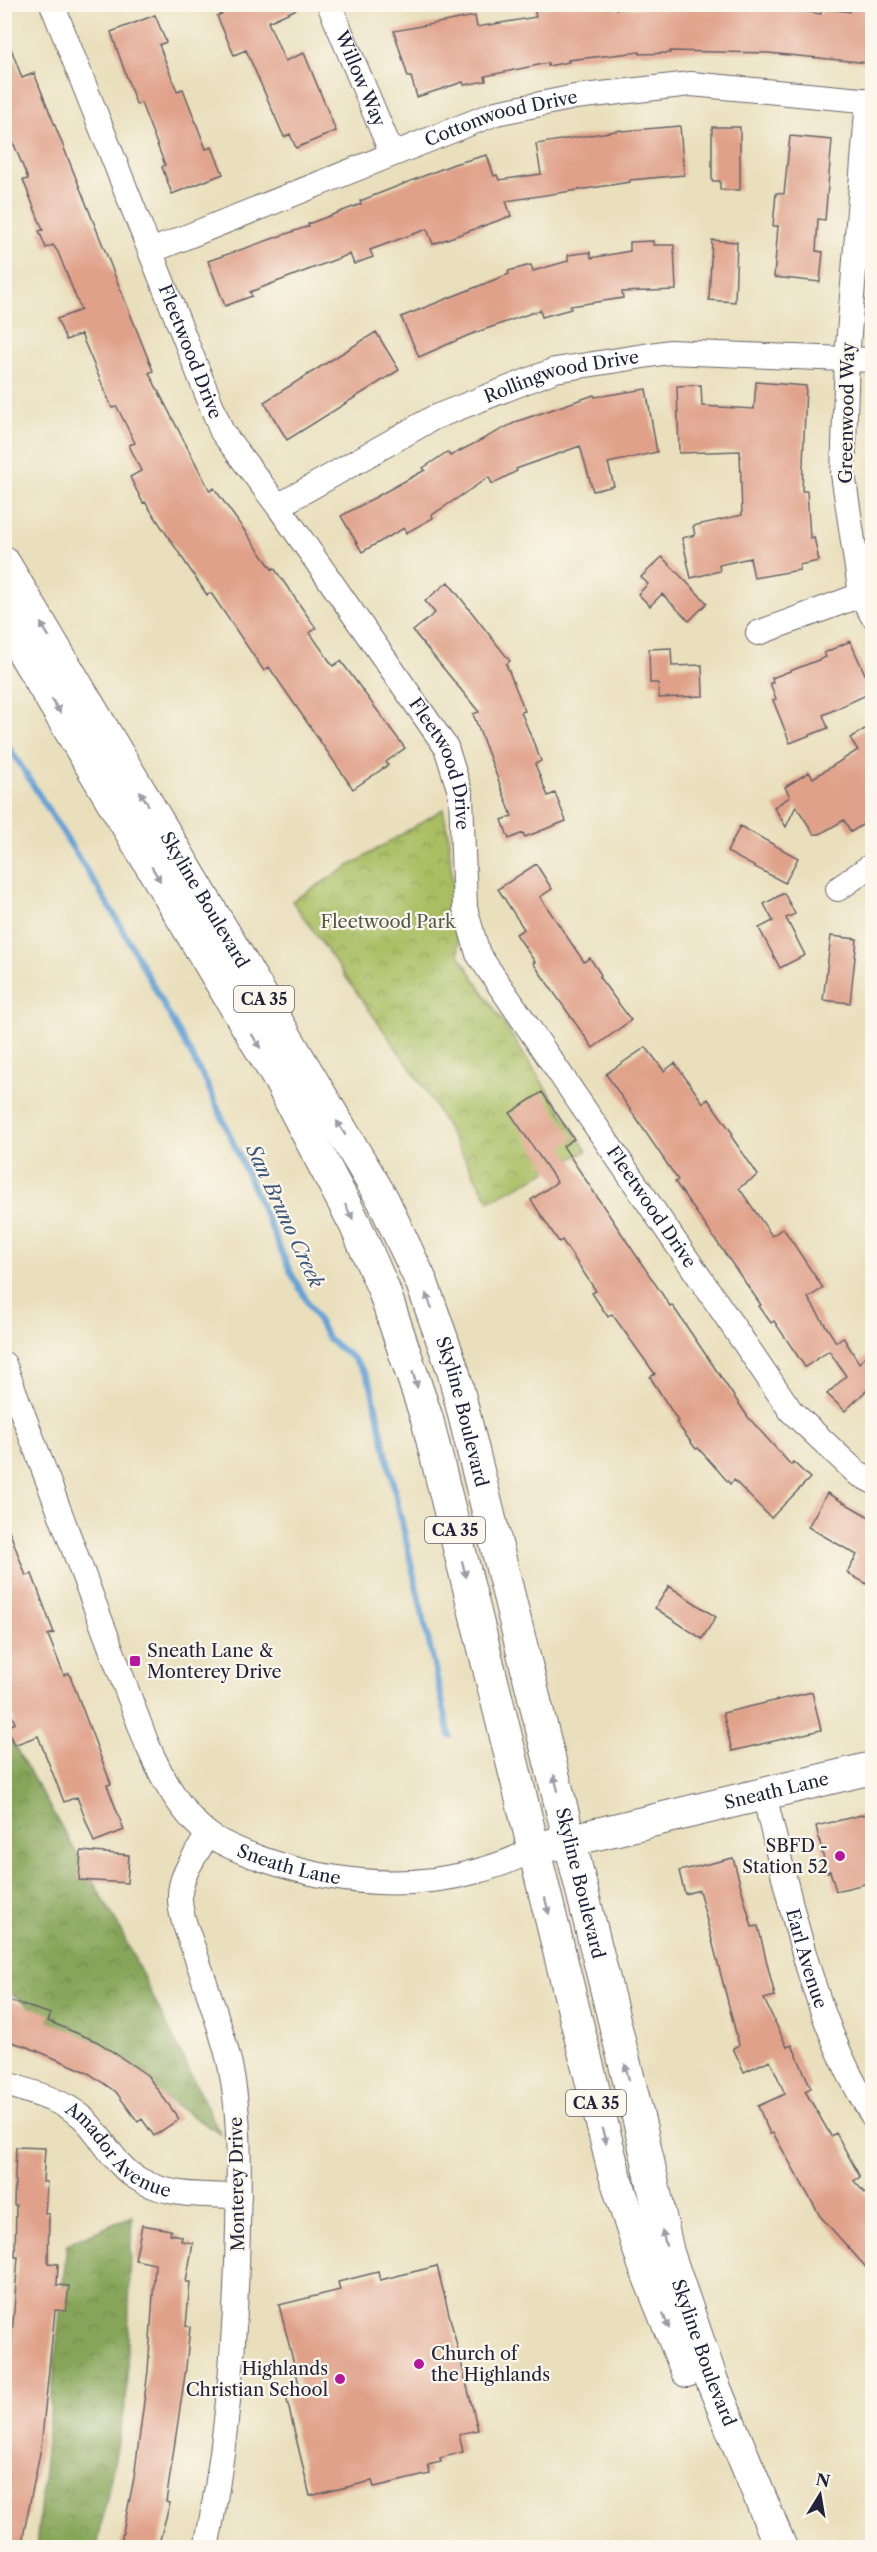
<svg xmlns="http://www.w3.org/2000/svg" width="877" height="2552" font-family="'Libre Caslon Text',serif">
  <defs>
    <pattern id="forest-crowns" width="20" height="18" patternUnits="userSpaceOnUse" patternTransform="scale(1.5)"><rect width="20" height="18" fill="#86a558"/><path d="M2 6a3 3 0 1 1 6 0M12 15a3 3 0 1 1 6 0" fill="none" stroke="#6d864a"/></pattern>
    <pattern id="park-crowns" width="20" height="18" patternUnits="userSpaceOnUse" patternTransform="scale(1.5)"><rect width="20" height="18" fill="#a9be62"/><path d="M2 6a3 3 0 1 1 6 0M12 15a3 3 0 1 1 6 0" fill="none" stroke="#899a52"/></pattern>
  </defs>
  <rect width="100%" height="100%" fill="#fbf7ec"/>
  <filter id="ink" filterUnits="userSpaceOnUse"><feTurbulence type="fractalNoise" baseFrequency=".0167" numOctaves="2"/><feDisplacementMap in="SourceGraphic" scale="12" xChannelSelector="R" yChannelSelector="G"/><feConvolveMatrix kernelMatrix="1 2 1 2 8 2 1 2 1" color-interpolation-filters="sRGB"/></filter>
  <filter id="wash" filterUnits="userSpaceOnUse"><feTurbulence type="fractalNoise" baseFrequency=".008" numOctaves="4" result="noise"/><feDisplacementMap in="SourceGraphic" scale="24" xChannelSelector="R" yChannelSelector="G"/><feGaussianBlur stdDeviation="1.35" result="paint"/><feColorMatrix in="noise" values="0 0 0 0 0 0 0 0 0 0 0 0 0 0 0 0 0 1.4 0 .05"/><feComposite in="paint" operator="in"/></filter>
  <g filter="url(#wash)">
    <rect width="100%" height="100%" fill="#e9dfbc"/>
    <!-- forest -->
    <path fill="url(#forest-crowns)" stroke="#54644a" stroke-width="1.5" d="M4 1728 116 1921 220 2134 117 2069 5 1989Z
      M132 2216 126 2402 97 2547 36 2548 67 2244Z"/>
    <!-- park -->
    <path fill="url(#park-crowns)" stroke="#66704e" stroke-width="1.5" d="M443 809 448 833 459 955 587 1151 489 1201 423 1086 292 901Z"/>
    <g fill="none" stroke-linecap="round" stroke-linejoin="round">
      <!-- stream -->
      <path stroke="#63a1d5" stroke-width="6" d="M4 739 114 914 207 1084 291 1273 329 1340 353 1358 366 1374 371 1385 450 1736"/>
    </g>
    <g id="blocks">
      <!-- building -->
      <path fill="#e0a18a" d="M222 4H308L268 22 285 61 304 53 336 131 296 148 290 134 284 137 246 50 234 55 217 16 226 12Z
        M533 4H615L616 9 662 7 661 4H771V7L821 14 822 8 850 12 851 4H873V43L869 63 768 53 670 51V53L640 54V52L568 60 569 62 548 66V63L485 76 486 81 464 85 463 82 417 97 411 77H408L394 31 475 16 477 27 536 17Z
        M155 15 166 42 159 45 177 91 183 89 206 149 212 147 223 174 172 194 162 167 165 165 141 103 136 104 111 32Z
        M6 35 22 78 34 73 153 371 149 373 210 491 214 488 272 569 274 568 316 628 310 633 333 666 341 661 405 748 386 762 388 765 353 789 269 667 264 671 211 593 207 595 145 502 143 503 130 477 141 471 129 445 135 443 117 407 112 408 81 334 66 340 57 319 81 310 58 252 53 245 46 248 39 231 43 230 23 180 28 179 4 120Z
        M680 126 684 175 630 180V182L506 201 511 216 433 244 427 229 370 250 373 257 354 264 350 254 250 292 252 296 225 306 208 261 309 226 308 224 361 204 360 201 454 164 487 155 494 176 497 175 499 180 541 174 536 144 621 130 622 131Z
        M712 127H740V190H720V181H712Z
        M790 136 832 140 825 220 818 219 816 251 823 252 820 282 774 277 778 226H773L776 193 784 194Z
        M712 240 737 242 735 302 709 300Z
        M653 241V245H674L676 290 622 292 623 298 570 306 571 309 542 317 540 310 469 335 419 357 401 317 509 274 508 271 531 265 533 271 568 261V255L590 252 591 258 630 251V242Z
        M376 332 399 370 287 440 264 402Z
        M756 382 806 386 802 491H807L810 538 814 537 819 561 799 565 800 570 754 578 750 558 719 565 720 571 691 578 682 538 695 535 693 526 742 515 740 451 679 453 677 386 701 385 702 406 754 409Z
        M646 389 657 452 608 463 614 486 593 491 580 446 516 469 517 471 492 484 489 477 432 515 433 518 406 533 404 528 362 552 341 516 425 470 423 468 447 452 450 456 518 421 594 395 595 397Z
        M662 557 707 603 689 621 662 594 650 606 638 594 648 584 641 577Z
        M448 582 510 661 506 664 525 711 521 712 541 761 535 764 548 796 555 793 566 821 525 837 523 833 509 839 502 820 512 816 473 714 479 712 413 631 435 613 425 601Z
        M850 641 873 692 823 715 828 728 790 743 773 700 776 699 770 683H773L772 678 826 657 824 653Z
        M671 648 672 666 702 665 703 696 659 698 658 683H650L649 649Z
        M873 724V818L851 832 844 820 820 834H814L796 806 786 827 774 807 790 797 785 787 809 772 813 778 858 750 850 738Z
        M740 826 798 858 785 883 727 852Z
        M536 864 552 889 540 897 584 962 590 958 601 975 599 977 631 1020 593 1048 533 963 535 962 516 934 524 929 498 889Z
        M784 893 795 914 786 918 805 955 780 968 759 928 773 921 764 904Z
        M831 936 857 939 850 1003 823 1000Z
        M646 1047 664 1071 675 1063 703 1103 708 1099 733 1134 731 1136 758 1175 739 1188 772 1236 783 1228 823 1288 808 1298 836 1342 843 1337 859 1363 873 1350V1384L845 1411 827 1394 846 1376 829 1351 805 1367 774 1321 771 1323 759 1306 761 1305 675 1182 678 1180 606 1074Z
        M542 1092 574 1139 563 1146 670 1306 672 1305 748 1417 791 1465 793 1462 810 1478 771 1518 734 1480 730 1484 698 1448 696 1449 676 1422 678 1421 650 1377 655 1374 612 1314 608 1317 592 1293 596 1291 562 1240 559 1242 531 1200 557 1182 510 1113Z
        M827 1493 873 1519V1575L867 1584 847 1573 857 1555 808 1527Z
        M6 1522 26 1576 32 1574 54 1633 48 1635 64 1675 69 1673 111 1784 107 1785 124 1830 94 1842 77 1797 64 1802 38 1736 14 1745 6 1727 15 1723 4 1696Z
        M669 1586 716 1617 702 1639 655 1608Z
        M812 1692 821 1730 732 1751 723 1713Z
        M870 1813 873 1822V1882L836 1891 830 1871 827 1872 816 1826Z
        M81 1851 129 1855 127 1883 79 1880Z
        M733 1858 752 1927 758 1926 775 1996 764 1999 787 2047 792 2045 811 2088 805 2091 831 2136 836 2133 860 2177 854 2181 873 2202V2275L820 2216 773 2133 770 2134 758 2106 785 2094 770 2060 744 2072 733 2048 739 2045 699 1890 685 1894 679 1871Z
        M4 1999 51 2014 48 2021 98 2042 147 2075 179 2119 154 2136 142 2119 138 2122 116 2092 87 2072 28 2047 4 2040Z
        M16 2147 45 2148 43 2182H47L45 2214H49L48 2263 58 2264 57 2285 69 2286 66 2311 55 2310 41 2448 21 2547H4V2400L8 2388 18 2257H15L16 2205H14Z
        M142 2225 171 2230 170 2234 182 2236 181 2241 193 2243 186 2282H190L186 2326 190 2327 186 2368 166 2502 170 2503 158 2547H120L134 2478 148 2371 155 2264 135 2260Z
        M437 2266 478 2430 459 2434 463 2452 440 2458 441 2462 428 2465 430 2474 374 2487 372 2481 310 2496 285 2392 300 2388 279 2305 340 2290 338 2282 378 2272 380 2280Z"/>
    </g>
  </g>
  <g filter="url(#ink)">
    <use href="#blocks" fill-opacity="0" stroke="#686468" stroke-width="1.5"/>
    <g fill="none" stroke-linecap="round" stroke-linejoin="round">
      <!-- minor casing -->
      <g stroke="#686468" stroke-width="26">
        <g id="minor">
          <path id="s1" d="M52 4 222 432 278 506 446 747 461 795 465 908 478 954 791 1411 858 1474 872 1481"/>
          <path id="s2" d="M329 4 392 154"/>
          <path d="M868 100 847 358 843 474 861 595 872 615"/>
          <path id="s3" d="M151 251 496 113 575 97 691 84 872 101"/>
          <path id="s4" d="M278 506 433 418 555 370 669 352 872 360"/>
          <path d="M758 633 861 595"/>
          <path d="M838 889 872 865"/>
          <path id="s5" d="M4 1364 147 1744C160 1774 181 1813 208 1834 223 1845 245 1853 262 1859 332 1883 406 1891 478 1871 498 1865 515 1860 533 1849"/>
          <path id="s6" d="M764 1794C791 1904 812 2018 872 2115"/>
          <path id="s7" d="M4 2083C29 2092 60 2099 81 2116 103 2135 113 2166 140 2180 170 2197 206 2195 239 2196"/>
          <path d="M206 2548C228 2442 236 2334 238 2227 239 2174 241 2117 230 2065 221 2027 208 1992 196 1956 190 1937 179 1916 180 1895 180 1874 198 1852 208 1834"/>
        </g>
      </g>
      <!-- major casing -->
      <g stroke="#686468" stroke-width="34">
        <g id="major">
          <path id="s8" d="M4 563 383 1200 422 1283 453 1370 641 2129 668 2253 712 2381 781 2548"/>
          <path d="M4 620 280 1081 355 1224 383 1288 427 1419 614 2172 643 2262 687 2371"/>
          <path id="s9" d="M551 1845 872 1768"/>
        </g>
      </g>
      <!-- minor -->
      <use href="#minor" stroke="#fff" stroke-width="24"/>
      <!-- major -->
      <use href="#major" stroke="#fff" stroke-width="32"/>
    </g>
    <!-- one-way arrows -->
    <defs><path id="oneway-solid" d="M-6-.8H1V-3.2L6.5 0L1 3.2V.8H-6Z" transform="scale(1.5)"/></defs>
    <g fill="#9c9ca7">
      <use href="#oneway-solid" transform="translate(45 630) rotate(-121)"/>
      <use href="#oneway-solid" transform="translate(56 706) rotate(59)"/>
      <use href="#oneway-solid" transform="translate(144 798) rotate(-121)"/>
      <use href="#oneway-solid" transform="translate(156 874) rotate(59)"/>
      <use href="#oneway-solid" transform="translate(256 1041) rotate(59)"/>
      <use href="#oneway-solid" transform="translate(341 1128) rotate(-121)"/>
      <use href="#oneway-solid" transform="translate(349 1212) rotate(63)"/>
      <use href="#oneway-solid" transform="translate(429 1301) rotate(-111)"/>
      <use href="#oneway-solid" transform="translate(415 1380) rotate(73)"/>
      <use href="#oneway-solid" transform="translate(464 1569) rotate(76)"/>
      <use href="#oneway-solid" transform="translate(556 1783) rotate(-104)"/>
      <use href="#oneway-solid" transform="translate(547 1906) rotate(76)"/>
      <use href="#oneway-solid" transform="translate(627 2072) rotate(-104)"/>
      <use href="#oneway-solid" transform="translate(604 2136) rotate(74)"/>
      <use href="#oneway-solid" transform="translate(664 2238) rotate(-104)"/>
      <use href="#oneway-solid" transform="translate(666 2321) rotate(68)"/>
    </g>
  </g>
  <!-- markers -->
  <g fill="#b5179e" stroke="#fbf7ec" stroke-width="2">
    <rect x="129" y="1655" width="12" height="12" rx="3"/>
    <circle cx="840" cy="1856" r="6"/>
    <circle cx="419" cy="2364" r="6"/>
    <circle cx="340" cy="2379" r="6"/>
  </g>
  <g text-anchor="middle" stroke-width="4.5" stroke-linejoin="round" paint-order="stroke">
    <!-- shield labels -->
    <g fill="#fbf7ec" stroke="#636270" stroke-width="1.5">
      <rect x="234" y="986" width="60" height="26" rx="4.5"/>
      <rect x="425" y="1517" width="60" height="26" rx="4.5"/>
      <rect x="566" y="2090" width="60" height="26" rx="4.5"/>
    </g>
    <g font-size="16" font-weight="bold" fill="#22223b">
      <text x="264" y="1005">CA 35</text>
      <text x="455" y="1536">CA 35</text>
      <text x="596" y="2109">CA 35</text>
    </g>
    <!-- street labels -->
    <g font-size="18" fill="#22223b" stroke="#fbf7ec">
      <text dy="6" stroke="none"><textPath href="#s2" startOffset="81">Willow Way</textPath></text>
      <text dy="6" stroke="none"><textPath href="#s3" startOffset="375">Cottonwood Drive</textPath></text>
      <text dy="6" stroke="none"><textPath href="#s1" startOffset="374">Fleetwood Drive</textPath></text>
      <text dy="6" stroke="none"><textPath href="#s4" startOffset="314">Rollingwood Drive</textPath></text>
      <text transform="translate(847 413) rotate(-89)" y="6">Greenwood Way</text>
      <text dy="6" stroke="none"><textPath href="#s1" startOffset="861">Fleetwood Drive</textPath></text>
      <text dy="6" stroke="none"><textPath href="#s8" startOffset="392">Skyline Boulevard</textPath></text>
      <text dy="6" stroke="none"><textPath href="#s1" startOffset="1365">Fleetwood Drive</textPath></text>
      <text dy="6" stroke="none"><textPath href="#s8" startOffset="968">Skyline Boulevard</textPath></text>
      <text dy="6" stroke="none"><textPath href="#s9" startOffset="232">Sneath Lane</textPath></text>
      <text dy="6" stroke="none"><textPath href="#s5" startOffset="603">Sneath Lane</textPath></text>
      <text dy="6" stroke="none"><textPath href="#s8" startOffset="1454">Skyline Boulevard</textPath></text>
      <text dy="6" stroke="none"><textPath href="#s6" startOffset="170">Earl Avenue</textPath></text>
      <text dy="6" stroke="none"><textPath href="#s7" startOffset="136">Amador Avenue</textPath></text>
      <text transform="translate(237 2184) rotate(-91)" y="6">Monterey Drive</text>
      <text dy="6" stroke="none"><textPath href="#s8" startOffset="1940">Skyline Boulevard</textPath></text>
    </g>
    <!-- park labels -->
    <g font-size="18" fill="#515949" stroke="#fbf7ec">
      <text x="388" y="928">Fleetwood Park</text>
    </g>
    <!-- poi labels -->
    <g font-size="18" fill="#22223b" stroke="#fbf7ec" text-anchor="start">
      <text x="147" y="1657">Sneath Lane &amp;<tspan x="147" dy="21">Monterey Drive</tspan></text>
      <text x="828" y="1852" text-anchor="end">SBFD -<tspan x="828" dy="21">Station 52</tspan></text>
      <text x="431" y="2360">Church of<tspan x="431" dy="21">the Highlands</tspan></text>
      <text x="328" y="2375" text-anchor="end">Highlands<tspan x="328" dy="21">Christian School</tspan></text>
    </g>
    <!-- water labels -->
    <g font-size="20" font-style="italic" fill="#3c5579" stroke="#fbf7ec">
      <text transform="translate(285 1216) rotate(65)" y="7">San Bruno Creek</text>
    </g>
  </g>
  <!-- margin -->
  <rect width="877" height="2552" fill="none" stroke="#fbf7ec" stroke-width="24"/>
  <!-- north arrow -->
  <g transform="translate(820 2495) rotate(11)" stroke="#fbf7ec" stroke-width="4.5" paint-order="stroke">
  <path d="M0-4.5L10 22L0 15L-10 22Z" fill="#22223b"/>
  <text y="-9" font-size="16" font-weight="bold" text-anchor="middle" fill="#22223b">N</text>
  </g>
</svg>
